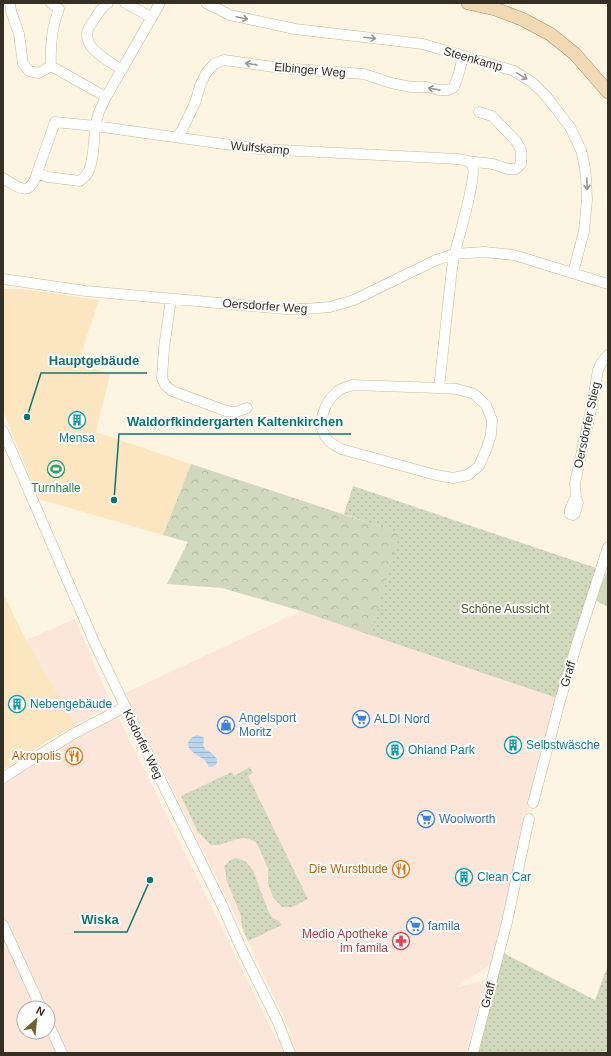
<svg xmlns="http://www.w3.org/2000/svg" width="611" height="1056" font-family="Helvetica,sans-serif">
  <defs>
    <pattern id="grass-dots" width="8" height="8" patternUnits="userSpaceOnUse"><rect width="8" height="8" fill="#d1d8bc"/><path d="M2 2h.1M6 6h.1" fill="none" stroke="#b4baa1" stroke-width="1.8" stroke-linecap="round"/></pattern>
    <pattern id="forest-crowns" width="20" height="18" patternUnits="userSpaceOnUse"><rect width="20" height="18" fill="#d1d8bc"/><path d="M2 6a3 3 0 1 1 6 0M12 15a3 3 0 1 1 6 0" fill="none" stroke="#b4baa1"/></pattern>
    <pattern id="water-rules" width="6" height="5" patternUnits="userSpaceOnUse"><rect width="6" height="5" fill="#bbd5ec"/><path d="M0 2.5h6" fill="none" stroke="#a1b7ca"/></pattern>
  </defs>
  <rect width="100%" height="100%" fill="#fef4e2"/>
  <!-- commercial -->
  <path fill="#fce6d9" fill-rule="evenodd" d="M301 611 557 698 530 800 503 921 491 964 456 988 486 979 466 1053H3V784L34 763 118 716 276 1039 292 1035 248 941 125 693ZM24 1008H48V1032H24Z
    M75 619 108 697 105 708 76 725 26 640Z"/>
  <!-- built -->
  <path fill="#fbe6c1" d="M3 289H24L99 300 78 363 110 374 96 432 191 464 163 535 39 499 3 411Z
    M3 593 26 640 76 725 56 736 3 770Z"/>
  <!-- grass -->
  <path fill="url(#grass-dots)" d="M353 486 596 568 557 698 370 635 399 533 344 514Z
    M250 767 253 773 248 776 308 899 292 907H282L273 897 268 884V869L262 854 257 844 254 841 245 838 237 839 219 845H211L198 832 181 796 232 772 234 776Z
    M236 858 245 861 253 870 269 913 273 918 279 921 282 925 248 941 242 927 241 916 228 884 226 878V873L224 867 229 861Z
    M503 953 595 1000 608 965V1053H476Z"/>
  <!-- forest -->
  <path fill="url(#forest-crowns)" d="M191 464 400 533 370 635 301 611 222 588 167 584 188 542 163 535Z"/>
  <!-- pitch -->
  <path fill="#d1d8bc" d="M608 570V607L594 600Z"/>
  <!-- water -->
  <path fill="url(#water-rules)" d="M197 735 203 737 204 739 203 745 206 751 208 750C212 755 220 757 216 765L212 767H209C207 764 206 761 203 759 201 757 197 756 195 754 185 747 186 739 197 735Z"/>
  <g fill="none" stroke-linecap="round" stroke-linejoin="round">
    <!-- minor casing -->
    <g stroke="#c8b89b" stroke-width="11">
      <path id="minor" d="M10 3 11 11 19 34 23 64 29 71 39 73 46 69 51 66
        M51 3 59 9C52 26 50 46 51 66L106 97
        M108 3C101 7 98 14 94 20 92 23 89 27 88 30 81 48 111 62 122 70
        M125 3 151 17
        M160 3 106 97 99 112 95 126 260 149 458 159C463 160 468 160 472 165 478 174 458 239 455 253 454 258 453 263 452 268L439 388 457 389 474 394 486 405 492 420 491 435 486 450 479 466 468 475 453 478 436 475 341 449C337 446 331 444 328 440 315 425 324 402 338 391 341 388 348 387 352 385L439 388
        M206 3 230 15 295 29 423 44 514 71 533 83 546 96 570 127 581 150 584 163 586 177 587 200 584 231 573 273
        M55 122 95 126C94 138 94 164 87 174 85 177 82 179 80 181L48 177 37 173Z
        M177 137 182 130 195 103 200 86 206 73 214 64 224 60 281 68 364 74 391 83 411 87H427L439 90H449L454 87 459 73 463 56
        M467 161 493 164 508 169H516L521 164V150L516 141 492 116 479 112
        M3 178C19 188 30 198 37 173
        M3 279 86 291 285 309H305L330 307 354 300 436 260 454 254 484 252 514 255 608 284
        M171 299 164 348 162 378 165 385 172 391 226 411 236 412 247 408
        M3 431 95 644 169 797 222 905 241 948 277 1020 290 1053
        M576 499 574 500 570 510V514L573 515 575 513 578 503 576 499 575 483 592 405 598 370 602 362 608 355
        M3 778 12 772 73 734 125 707
        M533 803 560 701 577 643 608 547
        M3 925 41 1008
        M48 1023 62 1053
        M473 1053 507 922 529 819"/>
    </g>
    <!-- major casing -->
    <g stroke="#aa8d62" stroke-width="14">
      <path id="major" d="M468 3 495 9 522 19 550 34 575 54 608 92"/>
    </g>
    <!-- minor -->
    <use href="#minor" stroke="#fff" stroke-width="10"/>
    <!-- major -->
    <use href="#major" stroke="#f2d9b5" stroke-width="13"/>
  </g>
  <!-- one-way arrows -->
  <defs><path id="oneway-shaft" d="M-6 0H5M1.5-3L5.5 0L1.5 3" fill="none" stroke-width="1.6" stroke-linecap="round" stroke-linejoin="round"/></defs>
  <g stroke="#9a9792">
    <use href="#oneway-shaft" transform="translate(242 18) rotate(12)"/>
    <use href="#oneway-shaft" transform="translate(370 38) rotate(7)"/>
    <use href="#oneway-shaft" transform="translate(251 64) rotate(-172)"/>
    <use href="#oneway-shaft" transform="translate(522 76) rotate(31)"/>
    <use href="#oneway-shaft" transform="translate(434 89) rotate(-169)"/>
    <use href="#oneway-shaft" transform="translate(587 184) rotate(89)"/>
  </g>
  <!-- icons -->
  <defs>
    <g id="building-ring" transform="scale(0.9)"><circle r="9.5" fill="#fff" stroke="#0f9aa8" stroke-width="1.5"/><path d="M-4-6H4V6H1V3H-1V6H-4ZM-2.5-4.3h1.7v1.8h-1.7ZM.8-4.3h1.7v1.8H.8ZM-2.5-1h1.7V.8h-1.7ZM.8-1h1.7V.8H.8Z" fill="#0f9aa8"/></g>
    <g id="stadium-ring" transform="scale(0.9)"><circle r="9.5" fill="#fff" stroke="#2e9e5b" stroke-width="1.5"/><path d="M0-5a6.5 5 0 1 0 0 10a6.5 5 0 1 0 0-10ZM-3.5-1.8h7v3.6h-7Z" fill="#2e9e5b"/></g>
    <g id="supermarket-ring" transform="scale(0.9)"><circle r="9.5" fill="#fff" stroke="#3f7fe0" stroke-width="1.5"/><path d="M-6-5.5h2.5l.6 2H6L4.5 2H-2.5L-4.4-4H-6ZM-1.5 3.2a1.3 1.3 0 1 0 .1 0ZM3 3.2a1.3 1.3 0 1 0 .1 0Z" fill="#3f7fe0"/></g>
    <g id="shop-ring" transform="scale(0.9)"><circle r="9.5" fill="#fff" stroke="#3f7fe0" stroke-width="1.5"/><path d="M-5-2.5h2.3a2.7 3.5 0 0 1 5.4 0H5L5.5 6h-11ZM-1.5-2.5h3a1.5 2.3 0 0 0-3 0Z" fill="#3f7fe0"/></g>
    <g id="restaurant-ring" transform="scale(0.9)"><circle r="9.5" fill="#fff" stroke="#e8710a" stroke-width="1.5"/><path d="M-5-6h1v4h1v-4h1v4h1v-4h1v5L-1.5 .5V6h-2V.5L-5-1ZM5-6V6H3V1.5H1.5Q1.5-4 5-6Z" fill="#e8710a"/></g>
    <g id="pharmacy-ring" transform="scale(0.9)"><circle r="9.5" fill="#fff" stroke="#e0444e" stroke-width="1.5"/><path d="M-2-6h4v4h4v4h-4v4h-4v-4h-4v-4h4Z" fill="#e0444e"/></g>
  </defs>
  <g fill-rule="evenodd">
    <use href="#building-ring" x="77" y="420"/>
    <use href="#stadium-ring" x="56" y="469"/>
    <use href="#building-ring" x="17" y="704"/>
    <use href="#supermarket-ring" x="361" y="719"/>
    <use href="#shop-ring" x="226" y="725"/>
    <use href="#building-ring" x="513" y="745"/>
    <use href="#building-ring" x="395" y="750"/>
    <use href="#restaurant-ring" x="74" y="756"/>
    <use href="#supermarket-ring" x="426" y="819"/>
    <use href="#restaurant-ring" x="401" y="869"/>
    <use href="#building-ring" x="464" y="877"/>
    <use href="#supermarket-ring" x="415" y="926"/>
    <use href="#pharmacy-ring" x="401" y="941"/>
  </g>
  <g text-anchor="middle" stroke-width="4" stroke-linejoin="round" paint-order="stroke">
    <!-- street labels -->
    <g font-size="12" fill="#362f24" stroke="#fff">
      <text transform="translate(473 59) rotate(16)" y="4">Steenkamp</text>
      <text transform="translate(310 70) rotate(5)" y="4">Elbinger Weg</text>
      <text transform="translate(260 148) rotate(5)" y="4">Wulfskamp</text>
      <text transform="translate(265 306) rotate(4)" y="4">Oersdorfer Weg</text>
      <text transform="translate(587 425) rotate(-78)" y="4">Oersdorfer Stieg</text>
      <text transform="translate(568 674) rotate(-73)" y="4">Graff</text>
      <text transform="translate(143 744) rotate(64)" y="4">Kisdorfer Weg</text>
      <text transform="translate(488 995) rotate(-75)" y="4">Graff</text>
    </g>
    <!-- culture labels -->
    <g font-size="12" fill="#0d838f" stroke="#fff" text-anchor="start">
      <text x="77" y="442" text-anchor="middle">Mensa</text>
      <text x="30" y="708">Nebengebäude</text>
      <text x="526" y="749">Selbstwäsche</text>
      <text x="408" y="754">Ohland Park</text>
      <text x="477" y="881">Clean Car</text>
    </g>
    <!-- leisure labels -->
    <g font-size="12" fill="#27864d" stroke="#fff">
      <text x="56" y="492">Turnhalle</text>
    </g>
    <!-- park labels -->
    <g font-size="12" fill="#4f5a29" stroke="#fff">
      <text x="505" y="613">Schöne Aussicht</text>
    </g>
    <!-- shop labels -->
    <g font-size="12" fill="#366cbe" stroke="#fff" text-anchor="start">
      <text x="239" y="722">Angelsport<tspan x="239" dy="14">Moritz</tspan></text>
      <text x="374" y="723">ALDI Nord</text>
      <text x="439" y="823">Woolworth</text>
      <text x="428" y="930">famila</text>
    </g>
    <!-- food labels -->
    <g font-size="12" fill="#c56008" stroke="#fff" text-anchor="end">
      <text x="61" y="760">Akropolis</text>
      <text x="388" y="873">Die Wurstbude</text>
    </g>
    <!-- health labels -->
    <g font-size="12" fill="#be3a42" stroke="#fff" text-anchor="end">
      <text x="388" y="938">Medio Apotheke<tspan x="388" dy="14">im famila</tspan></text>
    </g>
  </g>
  <!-- callouts -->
  <path fill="none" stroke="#0f766e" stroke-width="1.5" d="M27 417L41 373H147M114 500L119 434H351M150 880L127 932H74"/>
  <g fill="#0f766e" stroke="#fff" stroke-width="1.5">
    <circle cx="27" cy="417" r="4"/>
    <circle cx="114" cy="500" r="4"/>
    <circle cx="150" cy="880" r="4"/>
  </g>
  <g font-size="13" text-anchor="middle" font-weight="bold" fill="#0f766e" stroke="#fff" stroke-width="4" stroke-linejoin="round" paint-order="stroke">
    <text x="94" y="365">Hauptgebäude</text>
    <text x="235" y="426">Waldorfkindergarten Kaltenkirchen</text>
    <text x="100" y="924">Wiska</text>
  </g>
  <!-- border -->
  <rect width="611" height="1056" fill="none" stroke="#362f24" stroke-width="8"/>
  <!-- north arrow -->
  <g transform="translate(36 1020) rotate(27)"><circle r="19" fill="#ffffff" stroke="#afaca7"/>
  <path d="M0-3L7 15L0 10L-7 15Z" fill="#6e612e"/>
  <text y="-6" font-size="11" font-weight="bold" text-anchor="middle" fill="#362f24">N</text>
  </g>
</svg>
